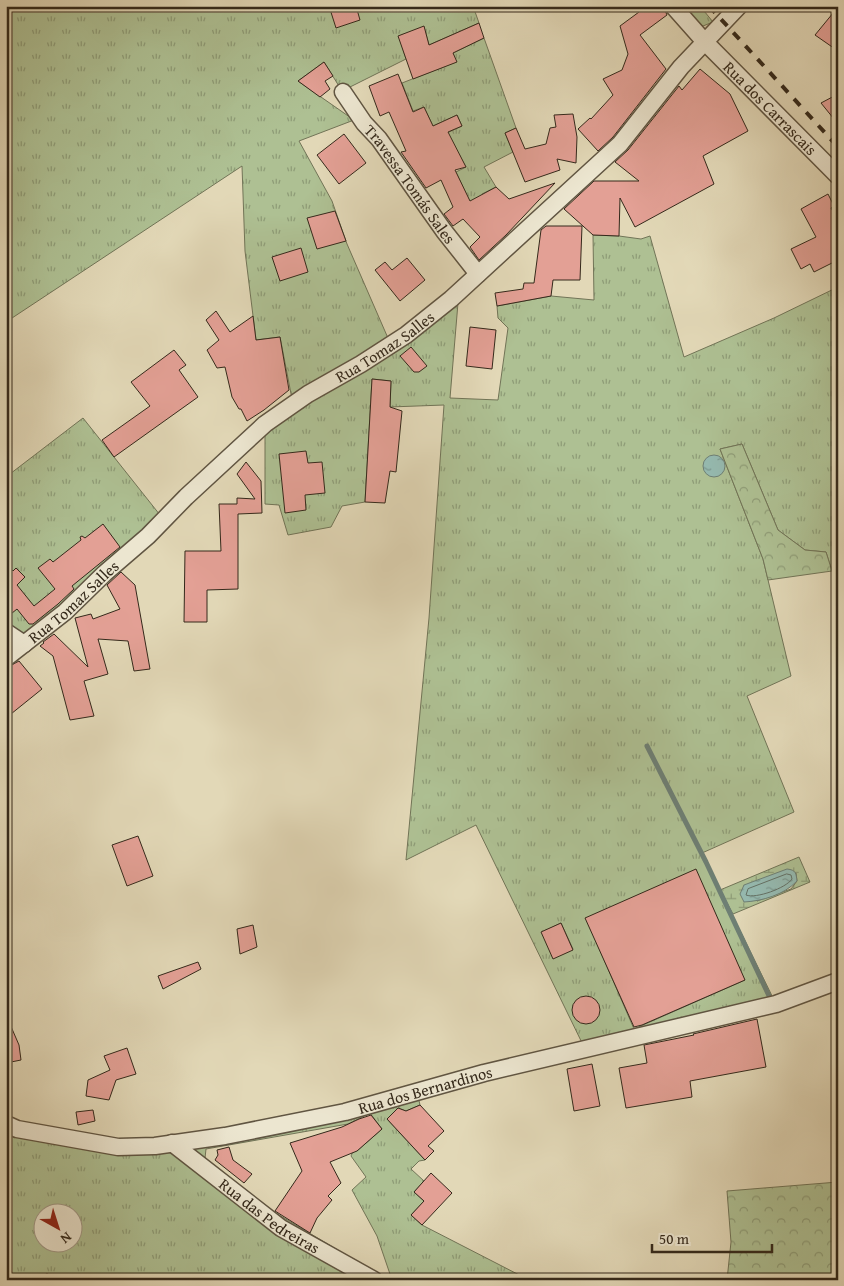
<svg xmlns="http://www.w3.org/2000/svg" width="844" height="1286" font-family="'Gentium Book Plus',serif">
  <defs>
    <pattern id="grass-tufts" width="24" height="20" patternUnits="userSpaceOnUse" patternTransform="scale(1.25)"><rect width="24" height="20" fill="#aec093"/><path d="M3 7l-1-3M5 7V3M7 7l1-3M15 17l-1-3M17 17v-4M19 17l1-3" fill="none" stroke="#8e9c77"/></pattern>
    <pattern id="forest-crowns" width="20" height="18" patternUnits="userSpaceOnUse" patternTransform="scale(1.25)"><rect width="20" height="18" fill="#aec093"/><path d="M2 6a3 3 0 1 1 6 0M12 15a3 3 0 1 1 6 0" fill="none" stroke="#8e9c77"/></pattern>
    <pattern id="wetland-marsh" width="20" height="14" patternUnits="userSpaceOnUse" patternTransform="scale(1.25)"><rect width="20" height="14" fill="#aec093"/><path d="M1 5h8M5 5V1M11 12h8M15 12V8" fill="none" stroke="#8e9c77"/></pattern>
    <pattern id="water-ripples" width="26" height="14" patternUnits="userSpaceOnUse" patternTransform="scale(1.25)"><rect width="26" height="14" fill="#95b9af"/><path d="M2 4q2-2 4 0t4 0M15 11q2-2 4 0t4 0" fill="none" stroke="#7a968e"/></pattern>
  </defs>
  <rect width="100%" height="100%" fill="#e2d8b7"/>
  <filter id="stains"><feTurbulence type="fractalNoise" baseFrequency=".004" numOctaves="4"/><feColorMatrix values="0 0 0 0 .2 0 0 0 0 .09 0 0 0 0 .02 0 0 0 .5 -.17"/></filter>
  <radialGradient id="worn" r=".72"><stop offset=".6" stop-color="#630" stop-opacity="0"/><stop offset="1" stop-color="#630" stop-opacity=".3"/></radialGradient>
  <!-- grass -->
  <path fill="url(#grass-tufts)" stroke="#717457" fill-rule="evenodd" d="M6 6H473L479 23 429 45 424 27 399 36 406 59 342 91 324 62 298 81 354 120 299 141 332 201 347 244 391 345 459 291 450 398 498 400 508 328 498 318 497 306 551 296 594 300 593 235 619 236 641 239 650 236 684 357 774 318 838 287V570L832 571 826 552 805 550 778 530 742 444 720 449 763 559 791 676 747 696 794 812 702 853 776 1004 585 1049 476 825 406 860 429 618 444 405 390 407 391 381 372 379 365 502 342 506 331 527 288 535 279 505 265 504V424L293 404 280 337 256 340 245 251 242 166 6 322ZM586 918 745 980 634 1029ZM561 923 573 949 553 958 542 932Z
    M683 6H700L713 22 703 26Z
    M484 38 516 128 505 133 513 152 484 167 496 187 482 194 487 203 474 211 456 172 466 167 447 133 462 126 457 115 433 126 424 107 413 111 402 83 456 62 453 53Z
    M83 418 164 520 24 644 6 632V477Z
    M417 1092 420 1105 406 1111 398 1108 387 1119 425 1160 419 1161 411 1169 424 1181 414 1192 424 1201 411 1215 422 1225 529 1280H392L377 1236 352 1190 366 1177 351 1156 355 1147 357 1151 382 1129 370 1113 348 1124 206 1149 205 1158 274 1212 388 1280H53L47 1273 39 1280H6V1124L155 1146ZM42 1214H72V1244H42Z"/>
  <!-- forest -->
  <path fill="url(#forest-crowns)" stroke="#717457" d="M742 444 778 530 805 550 826 552 832 571 768 580 763 559 720 449Z
    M838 1182V1280H727L731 1242 727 1191Z"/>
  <!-- wetland -->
  <path fill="url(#wetland-marsh)" stroke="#717457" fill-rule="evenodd" d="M799 857 810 882 733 914 720 890ZM796 873 797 881 791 889 757 901Z"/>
  <!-- water -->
  <path fill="url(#water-ripples)" stroke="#6e7f74" d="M703 466a11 11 0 1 1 22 0a11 11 0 1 1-22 0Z
    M787 869C796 870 796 873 797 881 784 895 762 901 744 902L740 894 744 885Z"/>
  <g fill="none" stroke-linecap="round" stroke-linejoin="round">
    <!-- shore -->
    <path stroke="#647165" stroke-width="1" d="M787 874 791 875 792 879C786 888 756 899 746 895L748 889Z"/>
    <!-- stream -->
    <path stroke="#6e7f74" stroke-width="5" d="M647 746 706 862 771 1000"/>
  </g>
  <!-- building -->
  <path fill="#e3a095" stroke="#34291b" d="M329 6H356L360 20 336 28Z
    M634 6H663L667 15 640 35 666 69 613 137 598 151 578 129 590 118 591 119 613 95 603 79 622 70 628 54 620 26 639 12Z
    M838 7V51L815 35Z
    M479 23 484 38 453 53 457 62 413 79 398 36 424 26 429 45Z
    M324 62 333 76 325 81 330 89 320 97 298 81Z
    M700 69 730 94 748 131 703 156 714 184 635 227 620 198 619 236 593 235 564 209 594 181H639L615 162 628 150 679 86 682 90Z
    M398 74 413 112 424 107 433 126 457 115 462 126 448 132 466 167 455 170 470 201 496 187 509 199 555 183 506 235 479 260 470 247 480 237 463 219 453 226 444 214 453 207 441 180 426 188 401 152 406 151 389 112 380 116 369 86Z
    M838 94V124L821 103Z
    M573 114 577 137 576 163 557 159 560 170 525 182 505 133 516 128 525 149 546 144 550 128 556 127 554 115Z
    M344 134 366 163 339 184 317 155Z
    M828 194 834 206 831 208 838 220V260L814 272 810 264 801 269 791 249 816 237 801 209Z
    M335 211 346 241 317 249 307 218Z
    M546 226H582L580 280H553L551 296 497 306 495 293 523 289 524 283H534L541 230Z
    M301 248 308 272 280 281 272 257Z
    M407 258 425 280 400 301 375 270 385 262 392 270Z
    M216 311 230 332 253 316 256 340 280 337 289 390 264 410 247 421 241 409H239L232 397 225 367 217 368 207 350 219 340 206 320Z
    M470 327 496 330 492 369 466 366Z
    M411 347 427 366 419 372H414L400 356Z
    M174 350 186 365 179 370 198 397 114 457 102 440 150 406 131 382Z
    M372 379 391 381 390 407 402 411 396 472 390 471 385 503 365 502Z
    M306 451 308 463 322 462 325 493 305 495 306 510 285 513 279 454Z
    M246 462 261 481 262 513 238 514V589L207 590V622H184L185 551H221L219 504H237V498L255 499 237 474Z
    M103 524 120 547 72 586 74 589 58 604 33 624H29L17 609 6 618V564L13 571 16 568 25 577 17 585 34 606 55 589 38 568 50 559 53 562 81 540 80 537 82 536 85 538Z
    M121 572 135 585 150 669 134 671 128 641 98 639 108 674 84 681 94 716 70 720 53 656 40 646 44 643 43 642 54 634 88 667 75 618 91 614 93 619 120 609 107 585Z
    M19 661 42 689 6 718V668Z
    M138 836 153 876 127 886 112 845Z
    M696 869 745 980 642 1025 634 1027 585 918Z
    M561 923 573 950 553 959 541 932Z
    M253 925 257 947 240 954 237 929Z
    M198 962 201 969 163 989 158 976Z
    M572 1010a14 14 0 1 1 28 0a14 14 0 1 1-28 0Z
    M6 1015 19 1045 21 1060 6 1063Z
    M757 1019 766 1067 690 1081 692 1097 626 1108 619 1068 647 1063 644 1045 694 1035 693 1034Z
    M127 1048 136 1074 116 1080 109 1100 86 1096 88 1080 110 1070 104 1056Z
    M592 1064 600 1106 574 1111 567 1069Z
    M420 1105 444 1131 428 1146 434 1151 425 1160 387 1119 398 1108 406 1111Z
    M93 1110 95 1121 78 1125 76 1112Z
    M371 1115 382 1129 357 1151 330 1162 341 1183 328 1196 332 1200 317 1218 310 1233 275 1211 302 1171 290 1143 342 1127 359 1119Z
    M229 1147 233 1160 252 1174 244 1183 215 1160 218 1155 217 1150Z
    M431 1173 452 1193 422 1225 411 1215 424 1201 414 1192Z"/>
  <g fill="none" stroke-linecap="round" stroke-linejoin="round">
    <!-- minor casing -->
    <g stroke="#605542" stroke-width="19">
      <g id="minor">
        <path id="s1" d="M673 6 704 41 838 176"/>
        <path id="s2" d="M343 92 364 123 379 139 444 231 478 274"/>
        <path d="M6 632 24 644"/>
        <path id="s3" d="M6 658 65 612 105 573 148 536 186 497 265 424 308 394 361 364 406 335 451 299 620 144 681 67 739 6"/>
        <path id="s4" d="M6 1124 17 1129 118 1147 155 1146 225 1136 345 1112 484 1073 776 1004 838 981"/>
        <path id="s5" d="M172 1143 281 1228 374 1280"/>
      </g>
    </g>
    <!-- minor -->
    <use href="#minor" stroke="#ece6d0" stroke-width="16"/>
    <!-- rail -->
    <path stroke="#34291b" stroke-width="4" stroke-dasharray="9 9" stroke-linecap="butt" d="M709 6 838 147"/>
  </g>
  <g text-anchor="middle" stroke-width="4" stroke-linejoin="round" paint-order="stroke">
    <!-- street labels -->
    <g font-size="16" fill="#34291b" stroke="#ece6d0">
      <text dy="6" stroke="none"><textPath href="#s1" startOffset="141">Rua dos Carrascais</textPath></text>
      <text dy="6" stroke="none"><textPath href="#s2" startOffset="114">Travessa Tomás Sales</textPath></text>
      <text dy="6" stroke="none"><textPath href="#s3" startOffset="492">Rua Tomaz Salles</textPath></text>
      <text dy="6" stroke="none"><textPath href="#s3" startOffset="88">Rua Tomaz Salles</textPath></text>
      <text dy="6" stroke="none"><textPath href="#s4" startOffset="428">Rua dos Bernardinos</textPath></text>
      <text dy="6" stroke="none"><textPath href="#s5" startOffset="122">Rua das Pedreiras</textPath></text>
    </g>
  </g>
  <!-- margin -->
  <rect width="844" height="1286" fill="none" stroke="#e2d8b7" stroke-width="25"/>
  <rect x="8" y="8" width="829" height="1271" fill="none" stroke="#34291b" stroke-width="2.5"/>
  <rect x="12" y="12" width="819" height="1261" fill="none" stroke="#34291b"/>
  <!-- north arrow -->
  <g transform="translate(58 1228) rotate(141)"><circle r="24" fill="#ece6d0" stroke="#a29a88"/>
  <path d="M0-4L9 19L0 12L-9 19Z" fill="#8f2418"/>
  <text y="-8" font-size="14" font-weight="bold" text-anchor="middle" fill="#34291b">N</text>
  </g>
  <!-- scale -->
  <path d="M652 1244v8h120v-8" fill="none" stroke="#34291b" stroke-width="2.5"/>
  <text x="659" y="1244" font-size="15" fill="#34291b" stroke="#ece6d0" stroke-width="4" paint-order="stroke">50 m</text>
  <rect width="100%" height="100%" filter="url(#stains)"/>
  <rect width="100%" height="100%" fill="url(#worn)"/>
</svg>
